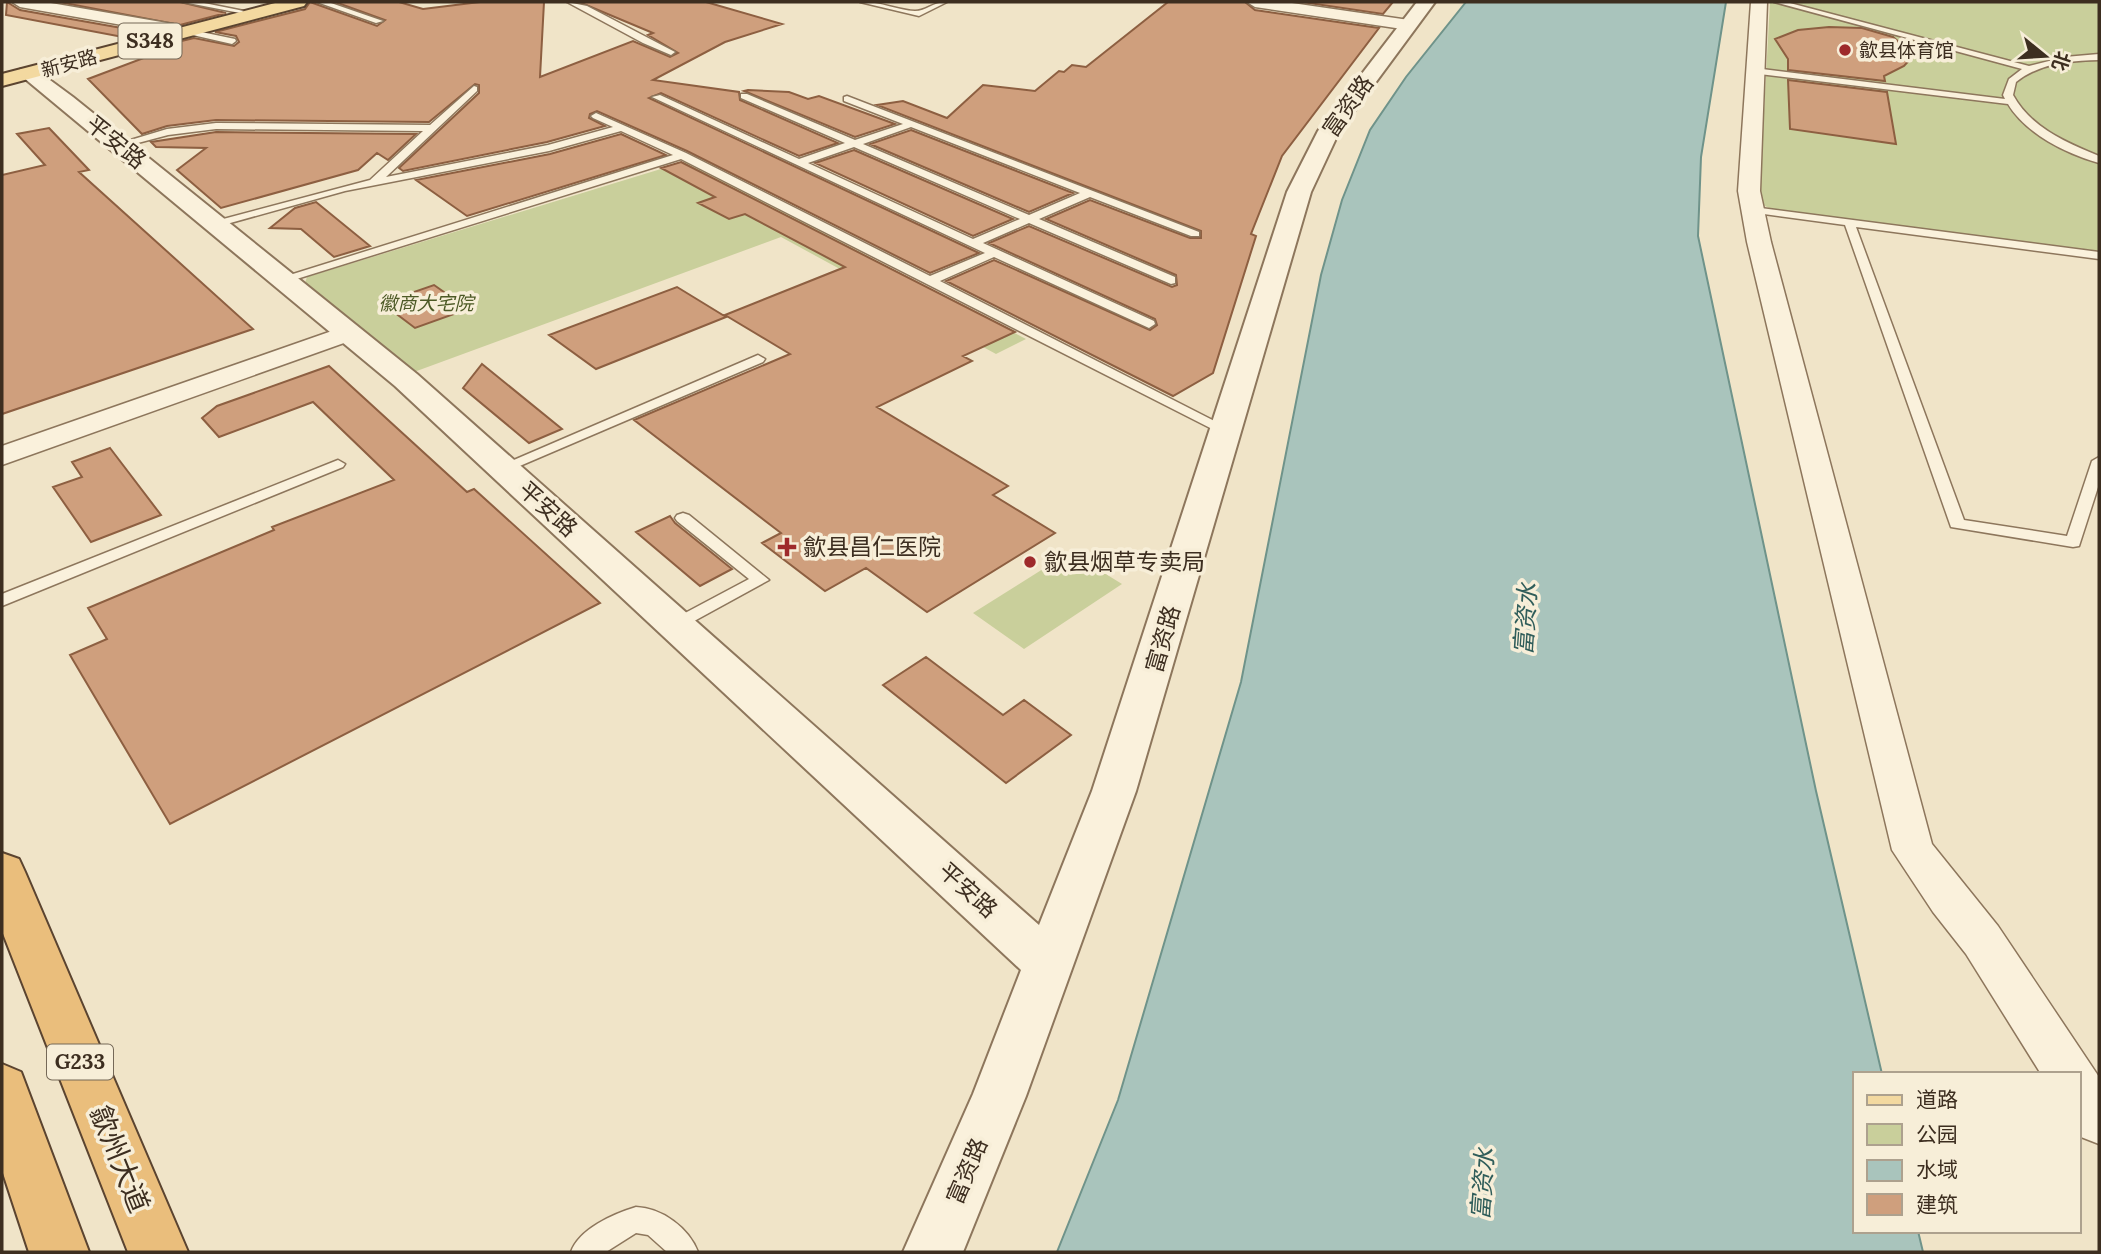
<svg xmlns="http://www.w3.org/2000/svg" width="2101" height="1254" font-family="Lora,'Noto Sans SC',serif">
  <rect width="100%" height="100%" fill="#f0e4c8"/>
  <!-- green -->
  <path fill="#c9cf9b" d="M1770 2H2099V251L1771 209 1759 203Z
    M687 161 1026 339 996 354 781 237 414 372 305 283 307 277Z
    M1070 552 1122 584 1024 649 973 613Z"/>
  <!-- water -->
  <path fill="#a9c4bc" stroke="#6f938a" stroke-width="2" d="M1466 2H1726L1701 157 1698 236 1816 791 1882 1074H1854V1231H1918L1923 1252H1057L1118 1100 1241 682 1321 275 1342 200 1370 130 1406 77Z"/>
  <!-- building -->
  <path fill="#cf9f7d" stroke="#8d5f41" stroke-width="2" d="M7 2 20 10 150 33 128 38 6 15Z
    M59 2H180L226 13 180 25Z
    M310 2 377 26 385 20 335 2H399L423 9 480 2H544L540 77 633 41 670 57 678 53 648 35 653 33 579 2H706L782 24 725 42 653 80 739 92 740 100 838 143 799 156 661 93 649 98 979 253 930 273 687 151 597 111 590 114 589 118 605 126 547 142 403 171 399 168 479 93V85L475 84 429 122 216 120 167 126 142 134 88 79 173 47 165 45 194 38 234 46 239 42 236 36 215 32 305 9Z
    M1168 2H1245L1255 10 1379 28 1282 156 1251 234 1256 236 1213 373 1173 396 946 281 994 260 1150 330 1157 325 1155 319 989 243 1029 226 1172 287 1177 285 1176 275 1046 219 1090 200 1190 238H1201V231L877 105 903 101 947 118 983 85 1035 91 1059 71 1064 72 1072 65 1086 67Z
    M1302 2H1393L1383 14Z
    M1829 27 1862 28 1893 37 1914 55 1904 66 1884 76 1885 81 1788 70V59L1775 39 1798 30Z
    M1788 80 1887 92 1896 144 1790 129Z
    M748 90 789 92 808 99 819 96 895 124 855 137 744 91Z
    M49 128 89 170 79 172 253 329 2 414V175L45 165 17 134Z
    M911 130 1073 193 1029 212 870 144Z
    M216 132 416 134 388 160 377 153 358 170 221 208 177 170 206 148 156 147 151 142Z
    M621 134 666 155 467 216 416 180 550 154Z
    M854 150 1013 219 973 236 815 163Z
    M681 162 1015 332 963 356 972 361 877 407 1008 486 993 495 1055 533 927 612 866 568 825 591 762 543 781 533 634 420 790 354 725 315 845 267 745 214 729 219 698 203 715 197 661 168Z
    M316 202 370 246 334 257 301 229 270 228 295 208Z
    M434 285 468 309 415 328 382 303Z
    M677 287 726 317 596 369 549 335Z
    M482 364 562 429 529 443 463 388Z
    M329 366 467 492 474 489 600 603 170 824 70 655 107 639 88 608 274 530 272 527 394 480 313 402 219 437 202 418 217 406Z
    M110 448 161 515 91 542 53 487 82 477 72 462Z
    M670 516 675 523 732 569 700 586 636 532Z
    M926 657 1003 715 1024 700 1071 735 1006 783 883 685Z"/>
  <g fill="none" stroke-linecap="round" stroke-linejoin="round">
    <!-- service casing -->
    <g stroke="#8d765c" stroke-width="3">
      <path id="service" d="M183 2H199L244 11 240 13Z
        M317 2H328L383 21 376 23Z
        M567 2 587 6 675 52 671 55 643 43Z
        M860 2C879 1 897 10 915 11 926 11 935 1 947 2L919 16Z
        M1774 2H1786L2029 66 2065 57 2099 54V60C2069 61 2040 63 2016 82L2013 95C2031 128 2066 142 2099 156V163C2067 154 2026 134 2008 104L1751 73 1754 68 2005 99 2003 95 2009 79 2022 69Z
        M187 29 235 39 236 41 232 44 184 33Z
        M474 86 477 87V91L386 177 548 145 613 127 593 118 591 116 596 113 686 153 930 276 985 253 652 97 660 95 799 159 845 143 741 98V94H747L855 140 903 124 844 101V97L847 96 1199 232V236H1191L1090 197 1039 219 1175 277V283L1171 284 1029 223 983 243 1154 321 1155 324 1149 328 994 257 940 281 1234 431 1227 435 1222 434 681 159 287 282 277 279 673 155 621 131 549 151 345 191 216 227 210 224 212 222 370 180 423 131 216 129 168 135 119 148 114 145 167 129 216 123 430 125ZM911 127 1080 193 1029 215 863 144ZM854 147 1020 219 973 239 808 163Z
        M1753 207 2099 252V259L1856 227 1964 520 2067 536 2092 461 2099 457V484L2079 546 2073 547 1951 527 1845 225 1749 212 1747 210Z
        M758 355 765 359 763 362 508 471H498L495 468Z
        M338 460 345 464 343 467 2 606V594Z
        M683 513 689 515 769 580 676 631 667 625 670 621 749 579 677 521 675 518 677 515Z
        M636 1207C662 1208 689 1228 698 1252H667L648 1235 636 1233 606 1252H571C579 1229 613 1214 636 1207Z"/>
    </g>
    <!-- minor casing -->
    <g stroke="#8d765c" stroke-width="3">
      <path id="minor" d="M12 2H45L173 24 181 29 173 34 20 7Z
        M1247 2H1285L1409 20 1417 25 1409 30 1255 7Z
        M1751 2H1767L1760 191 1771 242 1932 844 1998 926 2099 1077V1144L2081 1137 2078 1132V1074H2041L1966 954 1933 912 1892 850 1747 242 1738 191Z
        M349 325 358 328 362 333 358 338 2 465V446Z"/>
    </g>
    <!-- tertiary casing -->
    <g stroke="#8d765c" stroke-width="4">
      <path id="tertiary" d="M1417 2H1435L1339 132 1311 192 1136 791 1026 1096 963 1252H903L973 1094 1021 970 395 386 18 73 21 69H35L73 97 417 374 1039 925 1092 791 1287 192 1318 131Z"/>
    </g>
    <!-- primary casing -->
    <g stroke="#5b4430" stroke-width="4">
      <path id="primary" d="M279 2H307L304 6 2 86V74Z"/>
    </g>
    <!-- trunk casing -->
    <g stroke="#5b4430" stroke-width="4">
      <path id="trunk" d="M2 853 19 859 25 872 188 1252H128L2 931Z
        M2 1064 21 1072 89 1252H29L2 1170Z"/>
    </g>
    <!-- service -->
    <use href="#service" fill="#faf1dc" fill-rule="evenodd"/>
    <!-- minor -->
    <use href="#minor" fill="#faf1dc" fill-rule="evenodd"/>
    <!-- tertiary -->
    <use href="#tertiary" fill="#faf1dc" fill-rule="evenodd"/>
    <!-- primary -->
    <use href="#primary" fill="#f3d9a0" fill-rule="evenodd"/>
    <!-- trunk -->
    <use href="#trunk" fill="#eabe7c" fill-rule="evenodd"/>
  </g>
  <!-- markers -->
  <g fill="#9e2a2b" stroke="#f7eed8" stroke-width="2.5">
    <circle cx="1845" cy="50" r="7"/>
    <path d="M783.5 536.5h7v7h7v7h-7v7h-7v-7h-7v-7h7z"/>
    <circle cx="1030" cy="562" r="7"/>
  </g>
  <g text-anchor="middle" stroke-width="7" stroke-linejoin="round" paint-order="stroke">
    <!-- far-poi labels -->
    <g font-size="19" fill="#3d2e20" stroke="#f7eed8" text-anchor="start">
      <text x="1859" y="57">歙县体育馆</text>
    </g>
    <!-- far-street labels -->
    <g font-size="19" fill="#3d2e20" stroke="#f7eed8">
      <text transform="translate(69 63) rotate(-15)" y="7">新安路</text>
    </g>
    <!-- far-park labels -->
    <g font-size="19" font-style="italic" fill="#4d5a26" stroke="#f7eed8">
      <text x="426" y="310">徽商大宅院</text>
    </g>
    <!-- shield labels -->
    <g fill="#f7eed8" stroke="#756857" stroke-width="2">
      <rect x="118.5" y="23.5" width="63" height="35" rx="5"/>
      <rect x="47" y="1044.5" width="66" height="35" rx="5"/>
    </g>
    <g font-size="21" font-weight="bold" fill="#3d2e20">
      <text x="150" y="48">S348</text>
      <text x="80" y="1069">G233</text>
    </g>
    <!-- street labels -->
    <g font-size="23" fill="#3d2e20" stroke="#f7eed8">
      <text transform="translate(1348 106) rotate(-55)" y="8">富资路</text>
      <text transform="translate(116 142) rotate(39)" y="8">平安路</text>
      <text transform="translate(548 509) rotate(42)" y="8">平安路</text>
      <text transform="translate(1163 639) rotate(-74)" y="8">富资路</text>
      <text transform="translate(968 890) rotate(42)" y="8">平安路</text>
      <text transform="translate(967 1171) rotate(-67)" y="8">富资路</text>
    </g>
    <!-- poi labels -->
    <g font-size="23" fill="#3d2e20" stroke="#f7eed8" text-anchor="start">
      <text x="803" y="555">歙县昌仁医院</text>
      <text x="1044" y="570">歙县烟草专卖局</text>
    </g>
    <!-- water labels -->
    <g font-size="24" font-style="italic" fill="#2f5d5a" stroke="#f7eed8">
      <text transform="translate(1526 619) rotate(-86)" y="8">富资水</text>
      <text transform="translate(1483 1184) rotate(-86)" y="8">富资水</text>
    </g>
    <!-- near-street labels -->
    <g font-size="28" fill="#3d2e20" stroke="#f7eed8">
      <text transform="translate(120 1159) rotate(68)" y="10">歙州大道</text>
    </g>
  </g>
  <!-- border -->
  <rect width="2101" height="1254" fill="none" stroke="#3d2e20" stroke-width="7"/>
  <!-- legend -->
  <rect x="1853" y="1072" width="228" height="161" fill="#f7eed8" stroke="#ada18e" stroke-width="2"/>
  <rect x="1867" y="1095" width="35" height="10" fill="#f3d9a0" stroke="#ada18e" stroke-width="2"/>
  <text x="1916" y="1107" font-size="21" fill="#3d2e20">道路</text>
  <rect x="1867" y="1124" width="35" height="21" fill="#c9cf9b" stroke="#ada18e" stroke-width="2"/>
  <text x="1916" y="1142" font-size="21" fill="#3d2e20">公园</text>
  <rect x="1867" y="1160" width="35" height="21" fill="#a9c4bc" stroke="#ada18e" stroke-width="2"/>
  <text x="1916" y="1177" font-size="21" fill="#3d2e20">水域</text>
  <rect x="1867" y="1194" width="35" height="21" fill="#cf9f7d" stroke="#ada18e" stroke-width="2"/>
  <text x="1916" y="1212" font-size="21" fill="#3d2e20">建筑</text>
  <!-- north arrow -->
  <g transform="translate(2045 56) rotate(108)" stroke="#f7eed8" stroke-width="5" paint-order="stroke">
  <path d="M0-5L12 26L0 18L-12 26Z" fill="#3d2e20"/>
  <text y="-10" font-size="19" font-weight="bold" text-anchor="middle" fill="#3d2e20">北</text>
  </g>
</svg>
